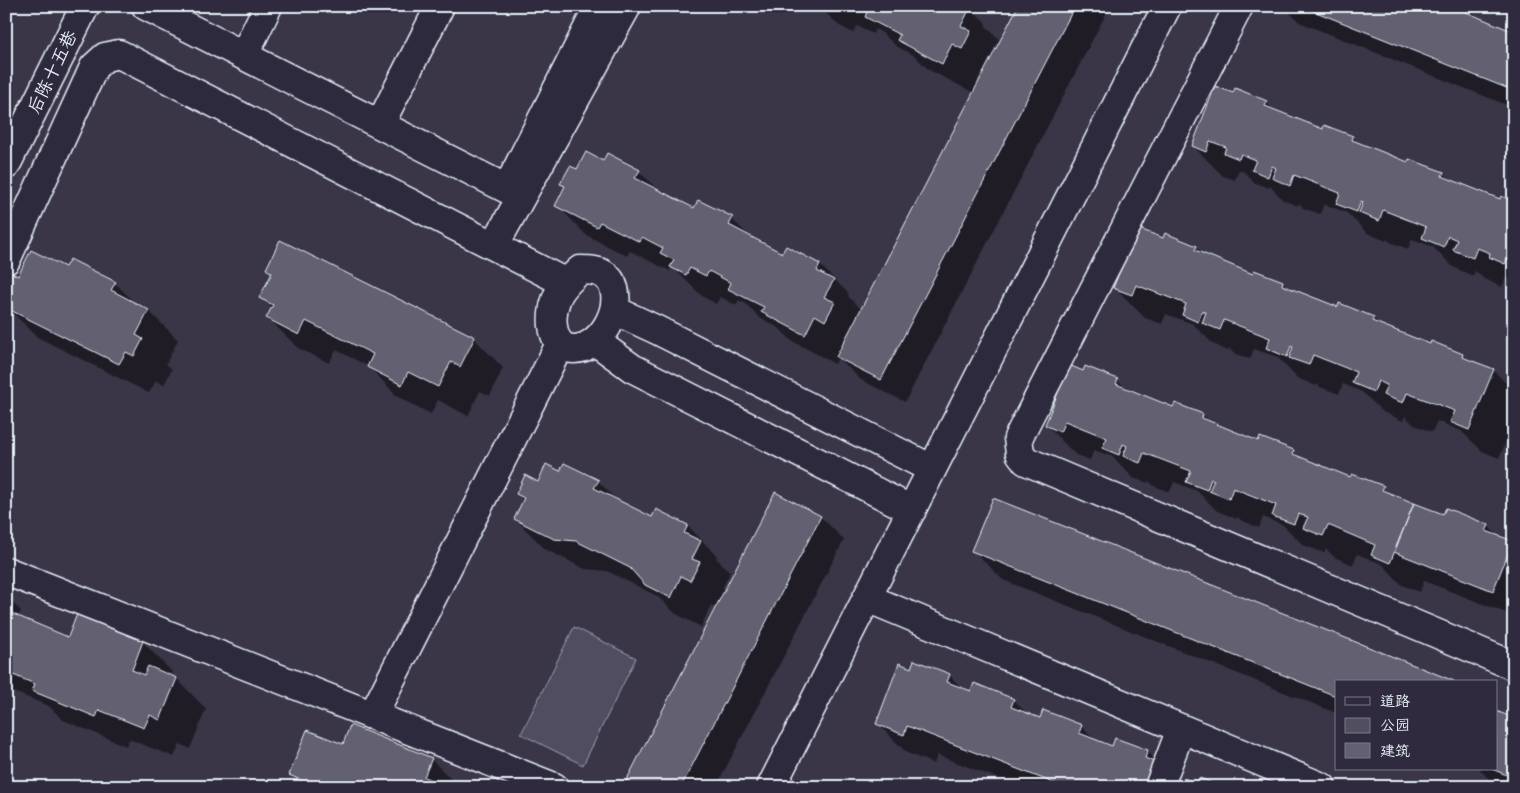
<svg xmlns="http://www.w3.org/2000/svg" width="1520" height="793" font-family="Dekko,'LXGW WenKai TC',sans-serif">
  <rect width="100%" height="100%" fill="#3a3648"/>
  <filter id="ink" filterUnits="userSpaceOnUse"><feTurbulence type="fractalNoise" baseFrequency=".02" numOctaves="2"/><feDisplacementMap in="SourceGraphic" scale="10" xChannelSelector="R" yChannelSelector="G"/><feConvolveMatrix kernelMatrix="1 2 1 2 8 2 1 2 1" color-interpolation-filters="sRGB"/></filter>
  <g filter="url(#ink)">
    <!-- green -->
    <path fill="#504e5f" stroke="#9ca0ac" d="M574 627 636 658 583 765 521 734Z"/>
    <!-- shadow -->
    <path fill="#0007" fill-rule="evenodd" d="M819 6H969L986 23 985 25 999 39 992 53 994 55 1019 6H1110L905 402 861 380 838 358 835 364 792 341 779 328 760 318 745 303 739 300 736 305 720 297 716 304 702 296 672 267 670 271 630 251 627 256 586 235 557 205 566 188 562 184 578 171 604 163 639 171 660 192 695 210 732 219 753 240 782 255 786 247 820 265 849 294 848 296 862 310 974 93 929 70 915 56 896 46 882 33 875 29 873 34 857 26 853 33 838 25ZM981 73H984L980 82 977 81Z
      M1283 6 1467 7 1480 19 1514 33V108L1299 22Z
      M1233 94 1266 102 1275 111 1323 130 1352 137 1360 145 1409 164 1443 173 1451 181 1500 201 1514 203V280L1506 277 1502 287 1484 279 1475 271 1473 276 1453 267 1433 247 1412 239 1408 249 1390 242 1387 239 1386 241 1367 233 1347 213 1324 204 1320 214 1303 208 1299 203 1298 206 1283 200 1270 186 1269 188 1255 183 1244 172 1239 170 1235 180 1223 176 1193 146Z
      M1163 239 1196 247 1205 256 1253 275 1282 282 1290 290 1339 309 1373 318 1381 326 1430 346 1462 355 1468 360 1493 370 1514 391V422L1499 458 1482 451 1461 431 1437 421 1432 432 1414 425 1405 416 1403 421 1383 412 1362 392 1343 384 1339 394 1320 387 1317 384 1316 386 1297 378 1277 357 1254 349 1250 359 1233 353 1229 348 1228 351 1213 344 1193 324 1166 314 1162 324 1145 318 1115 288Z
      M66 269 115 283 136 304 149 311 178 340 166 364 172 369 164 385 156 381 149 393 37 337 7 307 11 299 6 295V276L19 278Z
      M267 269 474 338 503 368 490 396 480 391 468 416 438 400 431 414 398 397 368 366 336 350 329 363 298 348 268 318 273 309 261 297 273 275Z
      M1084 372 1117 380 1127 389 1174 409 1203 415 1209 422 1259 442 1293 451 1301 459 1351 479 1383 488 1389 494 1444 516 1488 526 1500 538 1514 544V616L1424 581 1420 592 1402 585 1382 564 1357 554 1353 565 1334 557 1326 549 1324 553 1303 545 1283 525 1263 517 1259 528 1241 520 1237 517V519L1217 511 1197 491 1174 482 1170 492 1154 486 1149 481 1148 483 1133 478 1113 457 1094 450 1090 460 1076 455 1046 425Z
      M561 473 598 481 618 501 652 519 656 511 688 526 717 556 716 558 730 572 723 587 726 590 821 517 844 540 716 787H624L716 608 711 605 701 627 676 614 657 596 607 571 585 569 545 549 515 519 524 501 517 494Z
      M973 550 1336 682V713L1003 580Z
      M6 596 21 611 18 618 69 638 78 616 143 642 172 672 170 677 177 679 206 709 190 749 180 744 174 757 129 739 126 746 63 720 49 706 6 689Z
      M911 669 949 675 964 690 972 693 975 685 1014 700 1028 715 1040 719 1081 726 1096 741 1113 748 1147 751 1177 781 1176 784 1178 787H1020L937 755 934 764 907 753 877 723Z
      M1514 720V787H1497L1479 769H1496Z
      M343 746 431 759 459 787H302L290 775Z"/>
    <!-- building -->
    <path fill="#636171" stroke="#e8f1f8" d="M857 6H966L970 8 961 26 971 31 962 49 952 44 942 64 897 40 900 35 865 17 867 12Z
      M1018 6H1075L881 380 836 357Z
      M1301 6H1468L1466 12 1514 32V91Z
      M1215 86 1233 93 1235 88 1267 101 1265 106 1323 129 1324 125 1353 136 1352 140 1408 162 1409 159 1444 172 1442 176 1500 199 1501 196 1514 201V262L1507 259 1505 264 1489 257 1490 253 1477 248 1473 258 1453 250 1457 240 1448 236 1444 247 1422 238 1426 227 1383 210 1379 221 1359 213 1363 202 1361 201 1357 212 1336 204 1340 193 1294 175 1290 186 1272 178 1276 168 1272 166 1268 177 1252 170 1256 160 1241 154 1239 159 1224 153 1226 147 1210 141 1206 152 1192 146Z
      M586 152 603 161 607 153 640 170 635 178 694 208 698 200 733 217 729 225 782 253 786 246 820 264 817 271 834 280 824 297 835 302 825 321 815 315 805 335 761 312 764 307 728 289 731 283 709 271 706 276 690 268 686 275 670 267 674 260 660 253 663 248 642 237 640 242 600 222 597 227 555 206 565 186 560 184 570 166 577 169Z
      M1137 228 1163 238 1165 233 1197 246 1195 250 1253 274 1254 270 1283 281 1282 285 1338 307 1339 303 1374 317 1372 321 1430 344 1431 341 1463 354 1462 357 1494 369 1469 430 1450 422 1455 411 1407 393 1403 403 1383 395 1387 385 1378 381 1374 392 1352 383 1356 372 1313 355 1309 365 1289 358 1293 347 1291 346 1287 357 1266 348 1270 338 1224 320 1220 330 1202 323 1206 312 1202 311 1198 322 1182 315 1186 304 1136 285 1132 295 1113 288Z
      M280 240 475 337 460 367 451 362 438 387 408 372 402 385 367 367 373 354 306 321 299 335 266 318 273 305 259 298 272 273 266 269Z
      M31 250 65 267 70 259 116 282 111 290 149 310 136 335 143 339 134 356 126 352 119 364 6 308 11 295 6 292V273L7 271 18 276Z
      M1069 365 1083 371 1085 366 1118 379 1116 384 1173 407 1175 403 1203 414 1202 418 1258 441 1260 437 1294 450 1293 454 1350 477 1352 474 1384 486 1382 490 1414 503 1390 563 1371 555 1375 545 1328 525 1323 536 1303 528 1308 517 1298 514 1294 524 1272 516 1276 505 1233 488 1229 499 1209 491 1214 480 1211 479 1207 490 1186 482 1191 471 1144 453 1140 463 1123 456 1127 446 1123 444 1119 455 1102 448 1107 438 1065 421 1060 432 1045 425Z
      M564 463 599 480 594 488 652 517 656 509 688 525 684 533 701 541 692 559 700 562 690 581 681 576 671 598 645 585 630 568 576 541 554 539 514 519 524 498 516 494 525 475 538 482 546 464 560 471Z
      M775 492 821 516 681 787H623Z
      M993 498 1454 681V682H1336V696L971 551Z
      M1414 503 1443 514 1446 508 1489 525 1486 531 1513 541 1493 591 1394 552Z
      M6 611 68 637 77 614 143 641 132 670 144 675 148 666 177 678 160 720 150 715 144 728 99 710 96 717 32 691 35 684 6 672Z
      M914 660 950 674 947 682 971 691 974 683 1014 699 1011 707 1040 718 1043 710 1082 725 1079 733 1112 746 1115 738 1148 750 1145 758 1156 763 1147 787H1064L907 726 904 735 876 724 899 663 911 668Z
      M1496 711 1514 718V778L1492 769H1496Z
      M350 725 432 758 424 777 448 787H317L289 775 307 730 343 744Z
      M1184 778 1198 784 1200 778 1222 787H1181Z"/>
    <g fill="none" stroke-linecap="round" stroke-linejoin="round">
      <!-- minor casing -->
      <g stroke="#e8f1f8" stroke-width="31">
        <path id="minor" d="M146 6 507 189 599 6
          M1239 6 1018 438 1020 453 1026 461 1514 666
          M244 55 268 6
          M380 124 440 6
          M6 165 85 6
          M494 246 627 6
          M6 260 94 67 105 57 119 54 566 283
          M580 270C589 270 599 270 606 276 630 297 604 349 574 349 550 349 550 316 556 300 560 287 571 279 580 270Z
          M614 310 657 330 932 469
          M595 341 632 368 912 510
          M6 571 554 787
          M867 598 1322 787
          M373 715 560 344
          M771 787 1167 6
          M1159 787 1181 729"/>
      </g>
      <!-- minor -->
      <use href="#minor" stroke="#2f2a3d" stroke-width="28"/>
    </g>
  </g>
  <g text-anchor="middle" stroke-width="5" stroke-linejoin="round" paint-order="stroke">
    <!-- street labels -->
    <g font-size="18" fill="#e8f1f8" stroke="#2f2a3d">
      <text transform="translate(52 72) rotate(-64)" y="6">后陈十五巷</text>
    </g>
  </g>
  <!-- margin -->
  <rect width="1520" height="793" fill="none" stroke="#2f2a3d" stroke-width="25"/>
  <rect x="12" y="12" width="1495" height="768" fill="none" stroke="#e8f1f8" stroke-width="2" filter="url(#ink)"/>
  <!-- legend -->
  <rect x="1335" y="680" width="162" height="90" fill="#2f2a3d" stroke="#797a88"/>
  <rect x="1345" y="697" width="25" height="8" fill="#2f2a3d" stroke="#797a88"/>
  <text x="1380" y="706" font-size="15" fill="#e8f1f8">道路</text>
  <rect x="1345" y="718" width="25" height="15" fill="#504e5f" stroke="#797a88"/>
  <text x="1380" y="730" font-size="15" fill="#e8f1f8">公园</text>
  <rect x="1345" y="743" width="25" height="15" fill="#636171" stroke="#797a88"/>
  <text x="1380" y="756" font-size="15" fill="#e8f1f8">建筑</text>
</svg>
